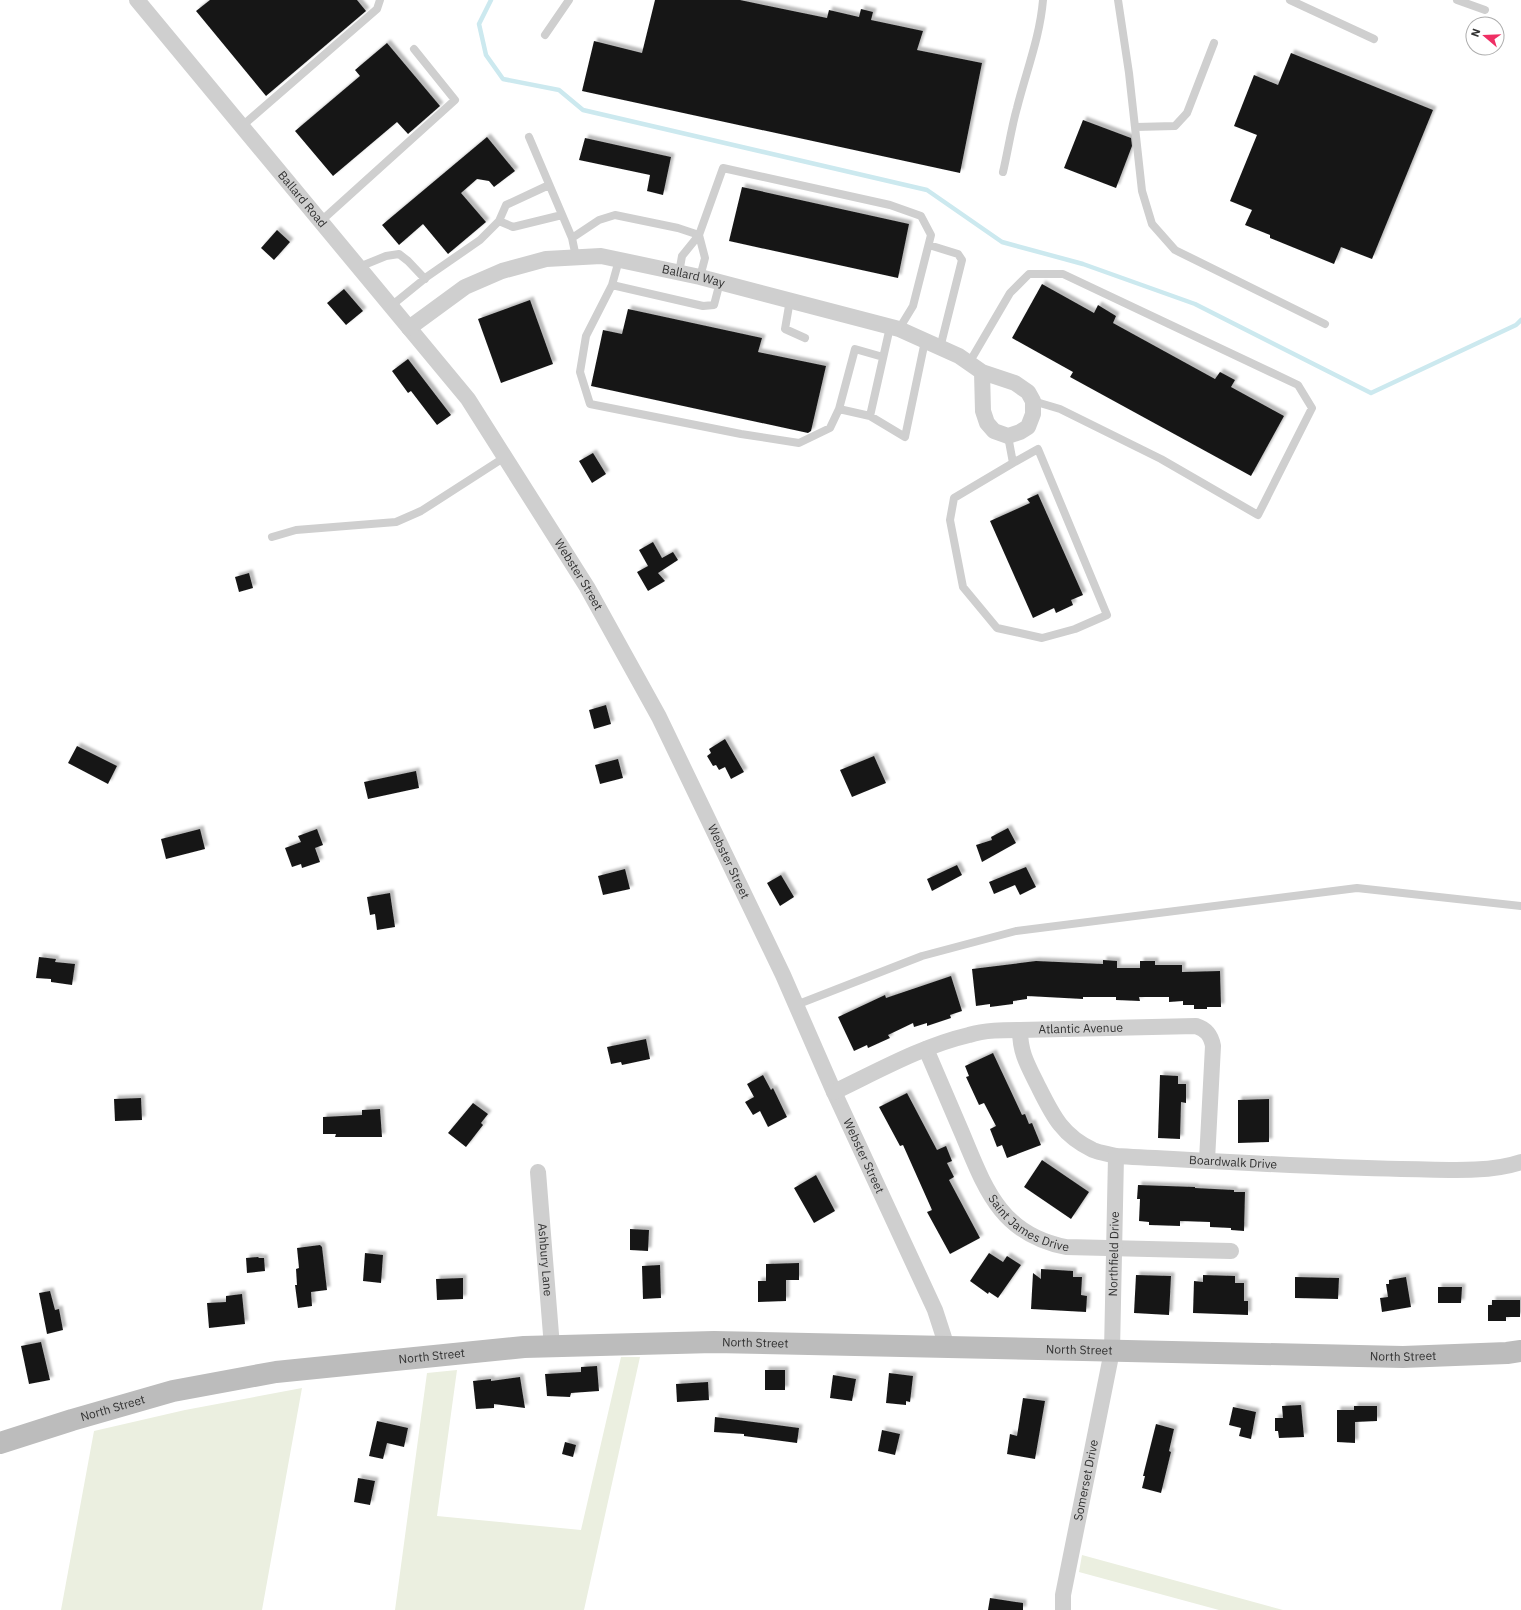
<svg xmlns="http://www.w3.org/2000/svg" width="1521" height="1610" font-family="'IBM Plex Sans',sans-serif">
  <defs>
    <filter id="shadow"><feDropShadow dx="3.5" dy="-3.5" stdDeviation="1" flood-color="#0004"/></filter>
  </defs>
  <rect width="100%" height="100%" fill="#fff"/>
  <!-- green -->
  <path fill="#ebefe0" d="M621 1357H640L584 1610H395L427 1373 457 1370 437 1516 581 1530Z
    M302 1388 262 1610H61L94 1431 185 1410Z
    M1082 1555 1283 1610H1219L1079 1572Z"/>
  <g fill="none" stroke-linecap="round" stroke-linejoin="round">
    <!-- stream -->
    <path stroke="#cce9ef" stroke-width="4.5" d="M491 0 479 24 486 55 503 79 559 90 583 110 927 190 1002 242 1083 264 1195 304 1371 393 1516 325 1521 320"/>
  </g>
  <!-- building -->
  <path fill="#191919" filter="url(#shadow)" d="M210 0H357L366 11 266 96 196 11Z
    M655 0H740L827 18 829 10 859 17 861 9 873 12 871 20 923 31 917 50 982 63 960 173 582 91 594 41 642 53Z
    M387 43 440 106 408 134 397 122 333 176 295 131 360 76 355 70Z
    M1291 53 1433 110 1372 259 1341 247 1334 264 1270 238V235L1245 225 1252 210 1230 201 1257 135 1234 126 1254 75 1278 85Z
    M1083 120 1131 138 1132 146 1116 188 1064 168Z
    M487 137 515 171 494 187 489 181 477 179 461 193 486 222 448 254 423 224 399 245 382 225Z
    M585 138 671 157 663 195 647 191 650 175 579 160Z
    M742 187 909 224 898 278 729 241Z
    M277 230 290 242 274 260 261 248Z
    M1042 284 1094 313 1098 305 1116 316 1113 323 1215 379 1220 372 1235 380 1231 387 1284 416 1251 476 1070 377 1073 372 1012 338Z
    M344 289 363 311 346 325 327 303Z
    M530 300 553 364 501 383 478 319Z
    M628 309 762 338 758 352 826 366 811 431 808 433 591 386 603 330 622 334Z
    M408 359 451 415 437 425 411 391 408 393 392 371Z
    M593 453 606 474 592 483 579 461Z
    M1038 494 1083 595 1071 600 1073 605 1056 613 1054 608 1033 618 990 521 1030 503 1027 499Z
    M653 542 662 558 673 552 678 560 658 573 665 581 648 591 637 572 648 566 639 550Z
    M249 573 253 588 239 592 235 577Z
    M606 705 611 724 594 729 589 710Z
    M725 739 744 772 731 779 725 767 719 770 716 765 713 766 707 756 711 753 709 749Z
    M77 746 117 766 108 784 68 763Z
    M874 756 886 783 852 797 840 770Z
    M618 759 623 778 600 784 595 765Z
    M416 771 419 788 368 799 364 782Z
    M1008 828 1016 843 982 862 976 845 992 840 991 837Z
    M200 829 205 849 166 859 161 839Z
    M317 829 323 845 315 848 320 862 302 868 301 864 292 867 285 848 301 842 298 836Z
    M957 865 962 875 932 891 927 879Z
    M1026 867 1036 887 1020 895 1015 885 994 894 989 882Z
    M625 869 630 889 603 895 598 876Z
    M781 875 794 897 780 906 767 883Z
    M390 893 395 927 377 930 375 914 370 915 367 897Z
    M39 957 56 959 55 962 75 964 72 985 51 982V979L36 978Z
    M1103 960 1117 961V968H1140V961H1155V965H1182V972L1220 971 1221 1007H1207V1009H1194V1005H1183V1001L1169 1002V997H1139L1140 1001 1116 1000V997H1083V999L1027 996V999L1013 1001V1004L990 1007V1004L976 1006 972 969 1036 961 1103 964Z
    M951 976 962 1011 950 1015 951 1018 927 1026V1023L914 1027 913 1023 888 1035 890 1038 868 1048 867 1045 854 1051 838 1017 885 995 886 998Z
    M646 1039 650 1059 622 1065 621 1062 611 1064 607 1047Z
    M993 1053 1022 1115 1025 1114 1029 1124 1032 1123 1041 1145 1007 1158 1002 1145 997 1147 990 1129 996 1126 984 1103 979 1105 966 1077 969 1076 965 1066Z
    M763 1075 771 1090 773 1088 787 1117 768 1127 760 1111 753 1115 745 1102 754 1097 747 1084Z
    M1160 1075 1178 1076V1084H1186V1103L1181 1102 1180 1139 1158 1138Z
    M907 1093 937 1150 946 1146 952 1161 947 1163 954 1177 949 1180 980 1238 950 1254 927 1212 932 1210 903 1145 900 1146 879 1107Z
    M141 1098 142 1120 115 1121 114 1099Z
    M1269 1099V1142L1238 1143V1100Z
    M473 1103 488 1114 481 1123 483 1125 466 1147 448 1133Z
    M380 1109 382 1137H335L336 1134H323V1117L362 1115V1110Z
    M1042 1160 1089 1192 1071 1219 1024 1187Z
    M816 1175 835 1211 814 1223 794 1188Z
    M1138 1185 1195 1187V1188L1234 1190V1192H1245L1244 1231 1231 1230V1228L1210 1227V1222L1180 1221V1226L1149 1225V1222L1139 1221 1140 1199H1137Z
    M630 1229 649 1230 648 1251 630 1250Z
    M320 1245 322 1247 327 1290 311 1292 312 1306 298 1308 295 1285H297L296 1269 299 1268 297 1248Z
    M365 1253 383 1255 381 1283 363 1281Z
    M989 1253 1003 1262 1007 1256 1021 1265 998 1298 989 1292 988 1294 970 1281Z
    M258 1257 259 1258H264L265 1271 247 1273 246 1258Z
    M799 1263V1280H786V1301L758 1302V1281H766V1264Z
    M660 1265 661 1298 643 1299 642 1266Z
    M1041 1269 1073 1271V1277H1082L1081 1295 1087 1296 1086 1312 1031 1309 1033 1273 1041 1279Z
    M1136 1275 1171 1276 1169 1315 1134 1313Z
    M1203 1275 1235 1276V1283H1244V1301H1248V1315L1193 1313 1194 1281 1203 1282Z
    M1295 1277 1339 1278 1338 1299 1295 1298Z
    M1406 1277 1411 1307 1382 1312 1380 1298 1388 1297 1386 1284H1389V1280Z
    M463 1278V1299L437 1300 436 1279Z
    M1438 1287H1462L1461 1303H1438Z
    M50 1291 55 1310 59 1309 63 1330 47 1334 39 1293Z
    M242 1294 245 1324 209 1328 207 1303 226 1302V1296Z
    M1492 1300H1520V1317H1506V1321H1488V1305H1492Z
    M41 1342 50 1380 29 1384 21 1346Z
    M597 1366 599 1391 571 1393 570 1397 547 1396 545 1374 581 1372V1367Z
    M765 1370H785V1390H765Z
    M889 1373 913 1376 910 1402 906 1401V1405L886 1403Z
    M833 1375 856 1379 852 1401 830 1398Z
    M520 1377 525 1408 494 1404V1408L476 1409 473 1381 491 1379V1381Z
    M708 1382 709 1400 677 1402 676 1384Z
    M1023 1398 1045 1401 1035 1459 1007 1454 1010 1434 1017 1436Z
    M1301 1405 1304 1437 1279 1438 1278 1431H1275V1418H1283L1282 1406Z
    M1354 1406H1377V1421L1355 1422V1443L1337 1442V1410H1354Z
    M1233 1407 1256 1412 1251 1439 1239 1436 1241 1428 1229 1425Z
    M715 1417 799 1428 797 1443 744 1436V1434L714 1432Z
    M377 1421 408 1428 404 1447 387 1443 383 1459 369 1456Z
    M1156 1424 1174 1429 1169 1451 1171 1452 1161 1493 1142 1488 1145 1476H1143Z
    M882 1430 900 1434 895 1455 878 1451Z
    M565 1442 576 1445 573 1457 562 1454Z
    M358 1478 375 1481 370 1505 354 1502Z
    M990 1598 1023 1603V1610H988Z"/>
  <g fill="none" stroke-linecap="round" stroke-linejoin="round">
    <!-- service -->
    <path stroke="#cfcfcf" stroke-width="8" d="M1118 0 1129 73 1142 191 1152 224 1175 250 1325 324
      M1290 0 1374 39
      M1457 0 1485 10
      M545 35 569 0
      M242 126 377 9 380 0
      M1136 127 1175 126 1187 113 1214 43
      M529 137 572 238
      M1003 172C1008 151 1011 129 1017 108 1026 72 1040 37 1043 0
      M549 185 506 205 499 221 513 227 562 215
      M321 221 455 100 414 49
      M699 235 705 258 700 277
      M929 245 958 254 962 260 940 348
      M576 257 572 238 599 220 615 215 678 228 699 235
      M619 260 612 285 586 336 580 372 590 404 741 434 799 443 830 428 839 409
      M359 267 386 256 399 254 408 261 425 279
      M679 273 682 256 699 235 723 168 890 205 921 216 931 235 913 306 899 329
      M612 285 703 306 714 305 720 282
      M790 300 785 329 805 338
      M391 306 428 276 480 240 499 221
      M883 357 855 349 839 409 870 416 890 327
      M969 363 1010 293 1029 274H1063L1298 385 1312 408 1258 515 1161 459 1060 409 1033 401
      M870 416 905 437 925 341
      M1008 436 1013 463 954 498 950 520 963 587 997 628 1042 638 1075 629 1107 615 1038 449 1013 463
      M272 537 296 530 396 522 421 511 505 457
      M796 1005 922 956 1016 931 1357 888 1521 906"/>
    <!-- minor -->
    <g stroke="#cfcfcf" stroke-width="16">
      <path id="s1" d="M137 0 468 399 587 587 659 717 783 975 834 1092 935 1310 947 1347"/>
      <path id="s2" d="M409 328 465 287 502 271 546 259 601 256 700 277 899 329 959 356 982 372 983 411 987 423 994 431 1008 436 1020 432 1028 427 1033 414V401L1028 392 1015 383 982 372"/>
      <path id="s3" d="M1020 1030C1020 1052 1027 1064 1037 1084 1052 1114 1061 1135 1093 1150 1100 1153 1109 1154 1116 1156 1211 1161 1306 1167 1401 1169 1437 1169 1486 1174 1521 1162"/>
      <path id="s4" d="M926 1049C938 1077 950 1105 962 1133 985 1188 1000 1234 1066 1247L1231 1251"/>
      <path id="s5" d="M834 1092C878 1071 922 1046 969 1035 985 1030 1003 1030 1020 1030L1196 1026C1206 1029 1211 1035 1213 1046L1207 1160"/>
      <path id="s6" d="M538 1172 552 1347"/>
      <path id="s7" d="M1063 1610V1595L1112 1351 1116 1156"/>
    </g>
    <!-- secondary -->
    <path stroke="#bcbcbc" stroke-width="22" id="s8" d="M0 1443 72 1420 173 1391 276 1372 524 1347 714 1342 1403 1357 1507 1353 1521 1351"/>
  </g>
  <g text-anchor="middle" stroke-width="4" stroke-linejoin="round" paint-order="stroke">
    <!-- street labels -->
    <g font-size="12" fill="#323232" stroke="#fff">
      <text dy="4" stroke="none"><textPath href="#s1" startOffset="259">Ballard Road</textPath></text>
      <text dy="4" stroke="none"><textPath href="#s2" startOffset="305">Ballard Way</textPath></text>
      <text dy="4" stroke="none"><textPath href="#s1" startOffset="726">Webster Street</textPath></text>
      <text dy="4" stroke="none"><textPath href="#s1" startOffset="1050">Webster Street</textPath></text>
      <text dy="4" stroke="none"><textPath href="#s5" startOffset="259">Atlantic Avenue</textPath></text>
      <text dy="4" stroke="none"><textPath href="#s1" startOffset="1374">Webster Street</textPath></text>
      <text dy="4" stroke="none"><textPath href="#s3" startOffset="287">Boardwalk Drive</textPath></text>
      <text dy="4" stroke="none"><textPath href="#s4" startOffset="209">Saint James Drive</textPath></text>
      <text dy="4" stroke="none"><textPath href="#s7" startOffset="361">Northfield Drive</textPath></text>
      <text dy="4" stroke="none"><textPath href="#s6" startOffset="88">Ashbury Lane</textPath></text>
      <text dy="4" stroke="none"><textPath href="#s8" startOffset="766">North Street</textPath></text>
      <text dy="4" stroke="none"><textPath href="#s8" startOffset="1090">North Street</textPath></text>
      <text dy="4" stroke="none"><textPath href="#s8" startOffset="442">North Street</textPath></text>
      <text dy="4" stroke="none"><textPath href="#s8" startOffset="1414">North Street</textPath></text>
      <text dy="4" stroke="none"><textPath href="#s8" startOffset="118">North Street</textPath></text>
      <text dy="4" stroke="none"><textPath href="#s7" startOffset="132">Somerset Drive</textPath></text>
    </g>
  </g>
  <!-- north arrow -->
  <g transform="translate(1485 36) rotate(289)"><circle r="19" fill="#ffffff" stroke="#adadad"/>
  <path d="M0-3L7 15L0 10L-7 15Z" fill="#ef2f64"/>
  <text y="-6" font-size="11" font-weight="bold" text-anchor="middle" fill="#323232">N</text>
  </g>
</svg>
